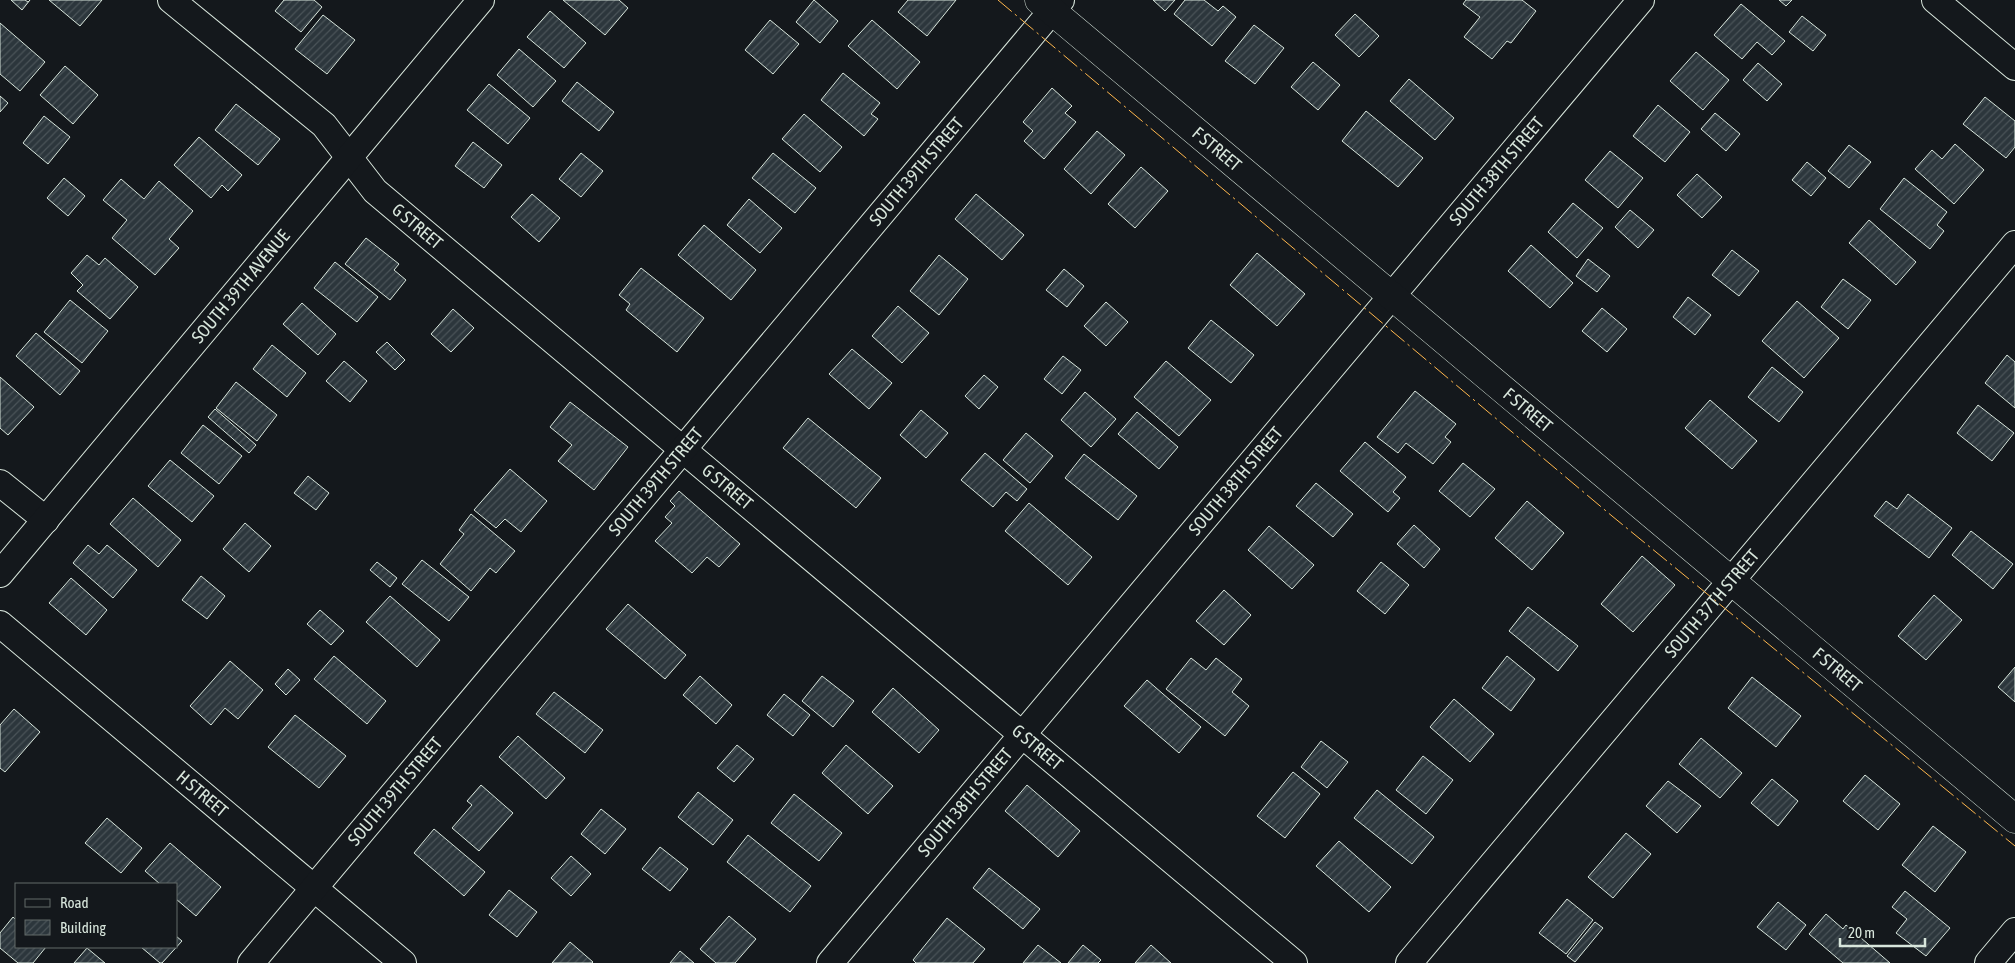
<svg xmlns="http://www.w3.org/2000/svg" width="2015" height="963" font-family="'Asap Condensed',sans-serif">
  <defs>
    <pattern id="building-hatch" width="6" height="6" patternUnits="userSpaceOnUse" patternTransform="scale(1.25)"><rect width="6" height="6" fill="#2c363c"/><path d="M-1 1l2-2M0 6l6-6M5 7l2-2" fill="none" stroke="#4a5358"/></pattern>
  </defs>
  <rect width="100%" height="100%" fill="#14181c"/>
  <!-- building -->
  <path fill="url(#building-hatch)" stroke="#d8e6dc" d="M11 0H25L28 2 30 0 22 10Z
    M49 0H102L80 26Z
    M284 0H314L322 7 301 32 275 11Z
    M563 0H619L628 8 605 35Z
    M814 0 838 21 820 43 796 22Z
    M908 0H956L927 36 898 12Z
    M1153 0H1175L1165 11Z
    M1185 0H1204L1218 11 1223 6 1236 17 1212 46 1174 14Z
    M1466 0H1522L1536 11 1511 43 1507 41 1492 59 1464 37 1480 17 1463 4Z
    M1779 0H1792L1786 6Z
    M1741 4 1785 41 1772 55 1757 42 1742 59 1714 35Z
    M550 11 586 43 564 68 527 37Z
    M1355 14 1379 36 1359 57 1335 35Z
    M323 15 355 40 327 74 295 49Z
    M1802 16 1826 35 1813 51 1789 32Z
    M770 20 799 44 773 74 745 50Z
    M872 20 920 62 897 89 848 46Z
    M0 23 45 62 20 91 0 74Z
    M1254 25 1284 48 1255 84 1225 61Z
    M519 49 556 81 533 107 497 75Z
    M1696 52 1729 80 1703 110 1670 81Z
    M1313 62 1340 85 1318 110 1291 87Z
    M1758 63 1782 84 1767 101 1743 80Z
    M65 66 98 95 73 124 40 95Z
    M843 73 880 103 871 114 878 119 864 136 821 100Z
    M1409 79 1454 118 1435 140 1390 101Z
    M577 82 614 112 599 131 562 101Z
    M489 84 530 118 508 144 467 110Z
    M1052 88 1072 106 1065 113 1076 122 1044 159 1024 141 1033 131 1023 122Z
    M0 96 8 103 0 112Z
    M1985 97 2015 121V147L2006 158 1963 124Z
    M236 104 280 139 258 165 215 130Z
    M1658 105 1690 132 1665 162 1633 136Z
    M1366 111 1423 158 1398 187 1342 141Z
    M1715 113 1740 134 1726 151 1701 129Z
    M804 114 842 147 820 172 782 139Z
    M44 116 70 137 48 164 23 143Z
    M1097 131 1125 155 1091 194 1064 169Z
    M199 137 242 175 228 191 222 185 211 198 174 165Z
    M473 142 502 165 484 188 455 166Z
    M1955 144 1984 170 1954 204 1915 169 1932 150 1942 159Z
    M1849 145 1871 162 1849 188 1828 171Z
    M1610 151 1643 178 1618 208 1585 180Z
    M581 153 603 171 581 197 559 179Z
    M773 153 816 188 795 213 752 178Z
    M1807 162 1826 178 1811 196 1792 180Z
    M1141 167 1168 191 1135 228 1108 204Z
    M1697 174 1722 197 1702 218 1677 195Z
    M64 178 85 196 68 216 47 198Z
    M1904 178 1947 212 1937 225 1944 231 1930 249 1880 209Z
    M121 179 144 199 159 181 193 211 169 239 179 248 155 275 112 238 127 220 103 200Z
    M532 194 560 218 539 242 511 217Z
    M976 194 1024 235 1002 260 955 219Z
    M749 199 782 228 760 253 727 225Z
    M1573 203 1603 228 1577 258 1548 232Z
    M1630 210 1654 230 1638 248 1615 227Z
    M1869 220 1916 262 1896 285 1849 243Z
    M704 225 756 270 731 300 678 255Z
    M366 238 399 264 394 270 406 280 390 300 345 264Z
    M1531 245 1573 283 1550 308 1508 271Z
    M1732 250 1759 271 1739 296 1712 275Z
    M1257 253 1305 294 1277 326 1230 285Z
    M87 255 99 265 105 258 138 287 110 319 77 291 83 285 71 273Z
    M939 255 968 279 939 315 910 291Z
    M1588 259 1610 276 1597 292 1576 276Z
    M335 262 378 297 357 322 314 288Z
    M641 268 704 318 677 352 626 310 630 304 619 295Z
    M1064 269 1084 286 1067 307 1046 290Z
    M1843 279 1871 300 1848 329 1821 307Z
    M1688 297 1711 315 1695 335 1673 317Z
    M70 300 108 331 82 363 44 332Z
    M1797 301 1839 338 1804 378 1762 341Z
    M1106 302 1128 322 1106 346 1084 326Z
    M302 303 336 334 318 355 283 324Z
    M898 306 929 333 902 363 872 336Z
    M1602 308 1627 329 1607 352 1582 331Z
    M453 309 474 328 451 352 431 334Z
    M1211 320 1254 355 1231 383 1188 348Z
    M36 333 80 371 60 395 16 356Z
    M387 342 405 360 395 370 376 352Z
    M272 345 306 373 287 397 253 369Z
    M852 349 892 383 869 409 829 374Z
    M2007 355 2015 362V408L1985 383Z
    M1063 356 1081 370 1062 394 1044 379Z
    M344 361 367 381 350 402 326 381Z
    M1166 361 1211 400 1179 436 1134 397Z
    M1772 367 1803 392 1779 422 1748 397Z
    M984 375 998 387 979 409 965 396Z
    M0 377 34 407 8 435 0 428Z
    M236 382 277 415 257 441 216 408Z
    M1415 391 1456 424 1445 437 1451 442 1433 464 1406 443 1398 453 1377 437Z
    M1085 392 1116 419 1091 447 1061 420Z
    M1710 400 1757 441 1732 469 1685 428Z
    M570 402 628 447 594 490 558 461 572 445 550 427Z
    M1978 405 2014 433 1992 461 1957 433Z
    M215 409 256 445 249 453 208 417Z
    M921 410 948 433 926 458 900 435Z
    M1137 412 1178 447 1159 469 1118 434Z
    M808 418 881 478 856 508 783 448Z
    M203 425 242 456 219 484 181 453Z
    M1026 433 1053 456 1030 483 1003 460Z
    M1365 442 1406 477 1393 492 1400 498 1388 512 1340 471Z
    M985 453 1027 489 1017 501 1006 492 993 507 961 480Z
    M1084 454 1137 496 1118 520 1065 478Z
    M170 460 214 496 192 522 148 486Z
    M1463 463 1495 489 1470 517 1439 491Z
    M510 469 547 501 521 532 505 519 496 528 474 510Z
    M308 476 329 493 316 510 294 493Z
    M1316 483 1353 514 1333 537 1296 506Z
    M679 491 740 544 719 567 707 557 692 573 655 541 672 523 665 517 675 506 670 501Z
    M1908 494 1952 528 1929 558 1874 516 1886 501 1897 509Z
    M133 498 181 540 158 567 110 524Z
    M1527 501 1564 533 1532 570 1495 538Z
    M1029 503 1092 557 1068 585 1005 531Z
    M471 514 515 551 496 573 490 568 471 591 440 564 464 534 459 530Z
    M245 523 271 546 249 572 223 549Z
    M1414 525 1440 549 1424 568 1397 544Z
    M1269 526 1314 565 1292 589 1248 550Z
    M1971 531 2013 564 1993 589 1952 555Z
    M88 545 99 554 107 545 137 570 113 598 73 563Z
    M1642 556 1675 585 1633 632 1601 604Z
    M422 560 469 597 449 621 402 584Z
    M377 562 397 578 390 587 370 570Z
    M1381 562 1409 585 1385 614 1357 591Z
    M201 576 225 596 207 619 182 600Z
    M71 578 107 610 86 635 49 603Z
    M1224 590 1251 615 1224 645 1196 621Z
    M1934 595 1962 620 1926 660 1898 636Z
    M390 596 440 640 417 667 366 622Z
    M628 604 686 655 665 679 606 629Z
    M1528 607 1578 646 1558 671 1509 631Z
    M320 610 344 631 331 645 307 624Z
    M334 656 386 701 367 724 314 679Z
    M1507 656 1535 679 1511 711 1482 688Z
    M1191 658 1206 670 1216 658 1242 679 1232 692 1249 706 1225 736 1166 689Z
    M230 661 263 690 238 719 225 708 211 725 190 706Z
    M2015 667V702L1998 687Z
    M288 669 300 680 286 695 275 684Z
    M700 676 732 705 716 724 683 695Z
    M822 676 854 701 833 727 802 701Z
    M1752 677 1801 716 1776 747 1728 708Z
    M1147 680 1201 727 1179 753 1124 706Z
    M893 688 939 730 919 753 872 712Z
    M554 692 603 730 585 753 536 714Z
    M784 694 810 715 793 736 767 715Z
    M1454 699 1494 734 1470 762 1430 727Z
    M14 709 40 732 5 772 0 768V725Z
    M295 715 346 756 319 788 268 747Z
    M518 736 565 778 546 799 499 757Z
    M1701 738 1742 773 1720 798 1679 764Z
    M1321 741 1348 762 1327 788 1301 767Z
    M737 745 754 759 734 782 717 768Z
    M846 745 893 786 868 814 822 773Z
    M1423 756 1453 780 1426 814 1396 790Z
    M1293 772 1320 794 1285 838 1257 816Z
    M1865 775 1900 804 1878 830 1843 801Z
    M1772 779 1798 801 1778 826 1751 803Z
    M1668 781 1701 806 1677 833 1646 806Z
    M481 785 513 813 479 851 452 828 472 805 467 801Z
    M1027 785 1080 831 1058 857 1005 811Z
    M1377 790 1434 837 1412 864 1354 818Z
    M698 792 733 820 713 845 678 817Z
    M794 794 842 833 819 861 771 823Z
    M601 809 626 829 605 854 581 834Z
    M107 818 142 848 121 873 85 843Z
    M1933 826 1966 852 1935 892 1902 865Z
    M434 829 485 872 464 896 414 853Z
    M1626 833 1651 854 1613 898 1588 877Z
    M748 835 811 886 790 912 727 862Z
    M1339 841 1391 887 1369 912 1316 866Z
    M170 843 221 887 196 916 176 899V884H160L145 871Z
    M660 847 688 869 670 891 642 869Z
    M571 856 591 874 571 896 551 878Z
    M989 868 1040 909 1023 929 973 888Z
    M509 890 537 912 517 937 489 915Z
    M1905 891 1950 928 1926 956 1896 933 1907 919 1892 907Z
    M1567 899 1593 920 1566 954 1539 933Z
    M1778 902 1806 925 1786 950 1757 927Z
    M1826 914 1843 929 1846 925 1890 963H1843L1809 934Z
    M729 916 756 939 735 963H716L700 949Z
    M13 917 16 920V947H46L33 963H18L0 948V933Z
    M947 918 985 949 973 963H916L913 960Z
    M1595 922 1603 928 1575 962 1567 956Z
    M176 936 182 941 162 963H160L141 947H176Z
    M570 942 593 962 592 963H552Z
    M1038 945 1061 963H1023Z
    M1083 945 1101 960 1098 963H1068Z
    M1151 945 1171 963H1135Z
    M87 948 105 963H74Z
    M680 951 694 963H670Z"/>
  <g fill="none" stroke-linecap="round" stroke-linejoin="round">
    <!-- minor casing -->
    <g stroke="#d8e6dc" stroke-width="28">
      <g id="minor">
        <path id="s1" d="M171 0 324 125 375 191 1294 963"/>
        <path d="M1935 0 2015 67"/>
        <path d="M0 483 46 520"/>
        <path id="s2" d="M0 574 481 0"/>
        <path id="s3" d="M0 624 403 963"/>
        <path id="s4" d="M251 963 1061 0"/>
        <path id="s5" d="M830 963 1641 0"/>
        <path id="s6" d="M1409 963 2015 244"/>
        <path d="M1988 963 2015 931"/>
      </g>
    </g>
    <!-- secondary casing -->
    <g stroke="#d8e6dc" stroke-width="29">
      <g id="secondary">
        <path id="s7" d="M1039 0 2015 819"/>
      </g>
    </g>
    <!-- minor -->
    <use href="#minor" stroke="#14181c" stroke-width="26"/>
    <!-- secondary -->
    <use href="#secondary" stroke="#14181c" stroke-width="28"/>
    <!-- power -->
    <path stroke="#ffb74d" stroke-width="1" stroke-dasharray="18 4 2.5 4" stroke-linecap="butt" d="M998 0 1612 516 2015 846"/>
  </g>
  <g text-anchor="middle" stroke-width="4" stroke-linejoin="round" paint-order="stroke">
    <!-- street labels -->
    <g font-size="18" fill="#d8e6dc" stroke="#14181c">
      <text dy="6" stroke="none"><textPath href="#s7" startOffset="232">F STREET</textPath></text>
      <text dy="6" stroke="none"><textPath href="#s4" startOffset="1034">SOUTH 39TH STREET</textPath></text>
      <text dy="6" stroke="none"><textPath href="#s5" startOffset="1035">SOUTH 38TH STREET</textPath></text>
      <text dy="6" stroke="none"><textPath href="#s1" startOffset="336">G STREET</textPath></text>
      <text dy="6" stroke="none"><textPath href="#s2" startOffset="375">SOUTH 39TH AVENUE</textPath></text>
      <text dy="6" stroke="none"><textPath href="#s7" startOffset="638">F STREET</textPath></text>
      <text dy="6" stroke="none"><textPath href="#s4" startOffset="629">SOUTH 39TH STREET</textPath></text>
      <text dy="6" stroke="none"><textPath href="#s5" startOffset="630">SOUTH 38TH STREET</textPath></text>
      <text dy="6" stroke="none"><textPath href="#s1" startOffset="741">G STREET</textPath></text>
      <text dy="6" stroke="none"><textPath href="#s6" startOffset="470">SOUTH 37TH STREET</textPath></text>
      <text dy="6" stroke="none"><textPath href="#s7" startOffset="1042">F STREET</textPath></text>
      <text dy="6" stroke="none"><textPath href="#s1" startOffset="1146">G STREET</textPath></text>
      <text dy="6" stroke="none"><textPath href="#s4" startOffset="224">SOUTH 39TH STREET</textPath></text>
      <text dy="6" stroke="none"><textPath href="#s3" startOffset="264">H STREET</textPath></text>
      <text dy="6" stroke="none"><textPath href="#s5" startOffset="210">SOUTH 38TH STREET</textPath></text>
    </g>
  </g>
  <!-- legend -->
  <rect x="15" y="883" width="162" height="65" fill="#14181c" stroke="#626a69"/>
  <rect x="25" y="899" width="25" height="8" fill="#14181c" stroke="#626a69"/>
  <text x="60" y="908" font-size="15" fill="#d8e6dc">Road</text>
  <rect x="25" y="920" width="25" height="15" fill="url(#building-hatch)" stroke="#626a69"/>
  <text x="60" y="933" font-size="15" fill="#d8e6dc">Building</text>
  <!-- scale -->
  <path d="M1840 938v8h85v-8" fill="none" stroke="#d8e6dc" stroke-width="2.5"/>
  <text x="1848" y="938" font-size="15" fill="#d8e6dc" stroke="#14181c" stroke-width="4" paint-order="stroke">20 m</text>
</svg>
